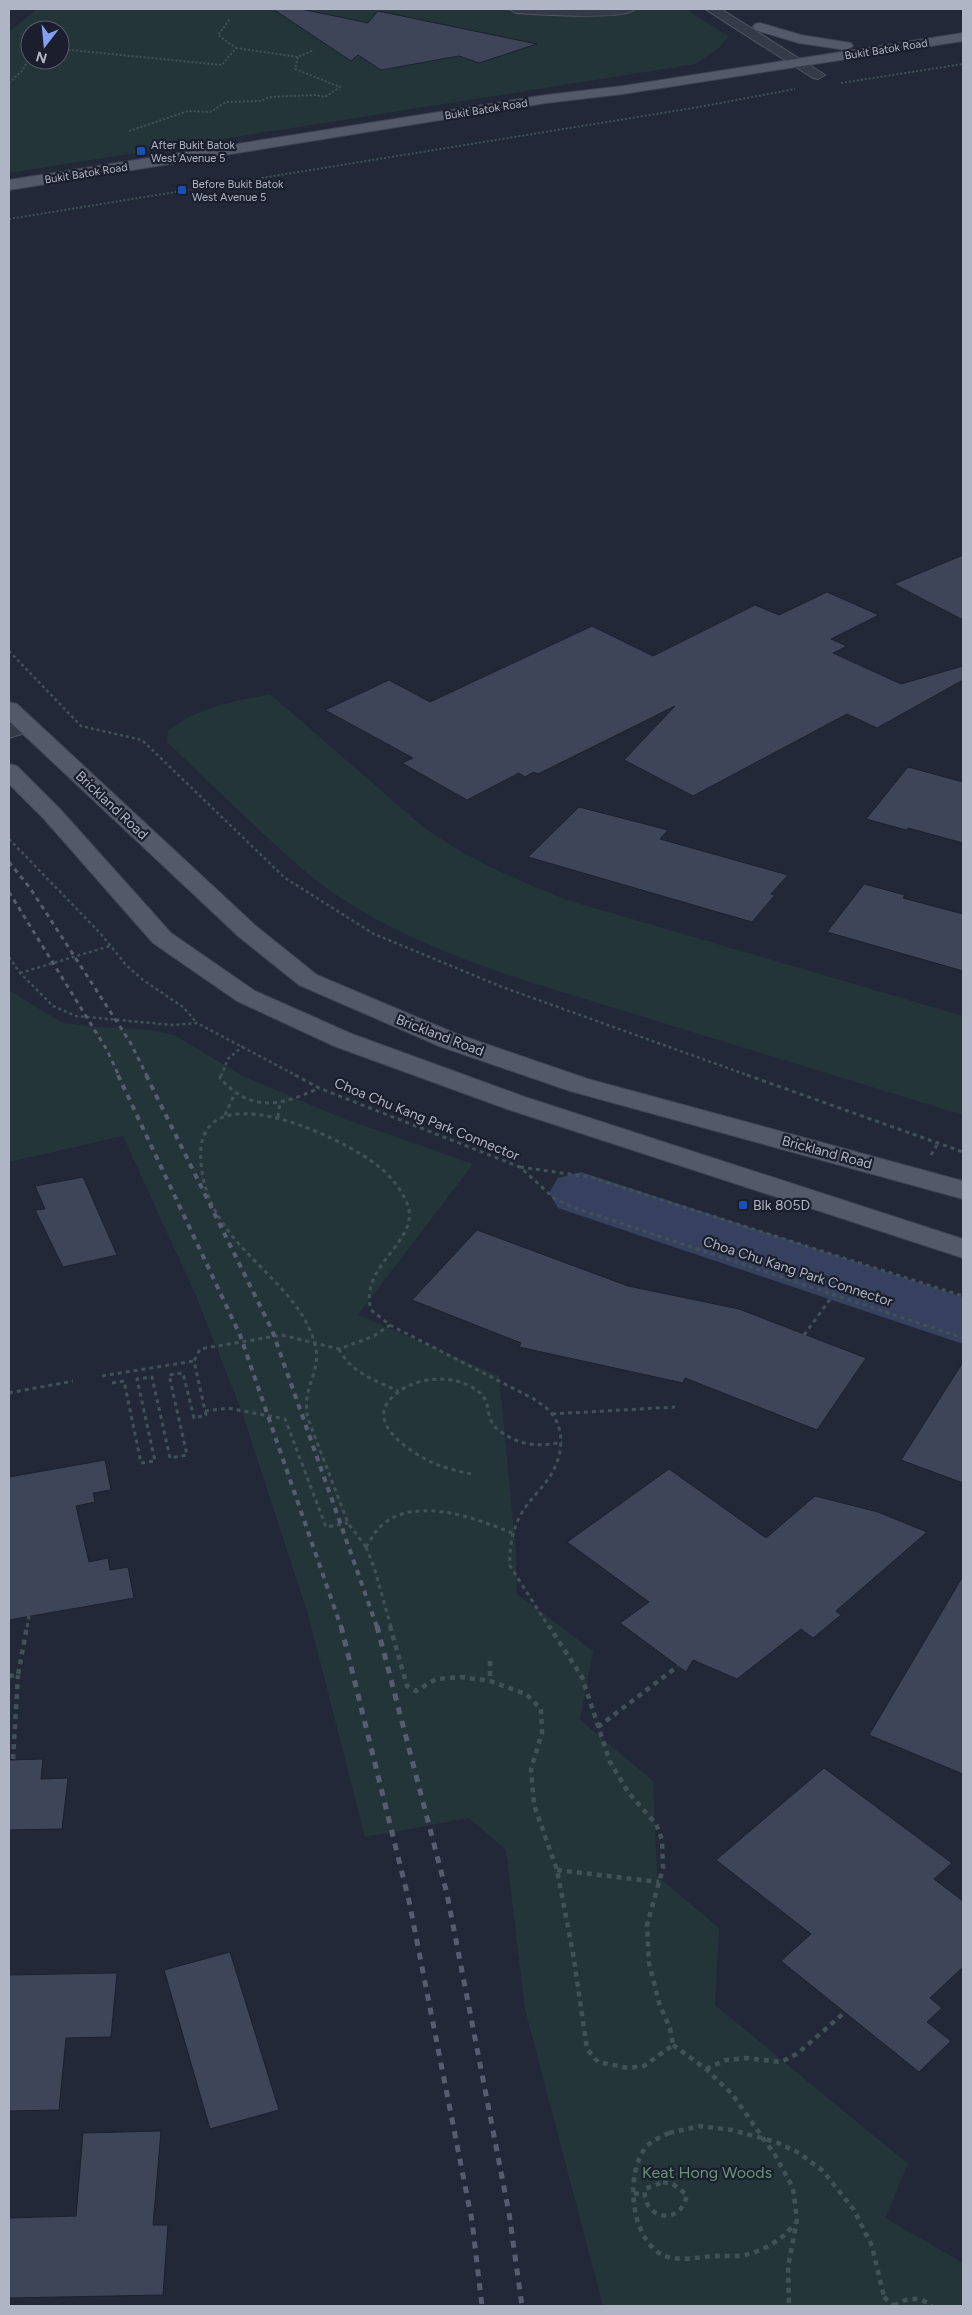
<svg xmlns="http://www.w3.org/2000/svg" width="972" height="2315" font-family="Figtree,sans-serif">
  <rect width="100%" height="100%" fill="#222838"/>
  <!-- green -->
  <path fill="#24353a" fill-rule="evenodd" d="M37 9H686L728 36 719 48 695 64 9 173V32ZM30 30H60V60H30Z
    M270 694 422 826C467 859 515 879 567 900L963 1016V1115L520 979C445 953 368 924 306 872 258 831 213 785 167 742L168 731C196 707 234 702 270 694Z
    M9 990 62 1023 97 1027 150 1030 174 1035 243 1076 342 1118 473 1164 358 1315 499 1376 516 1553 517 1594 593 1651 580 1720 653 1781 657 1876 719 1928 715 2005 908 2164 885 2218 963 2263V2306H603L525 2009 506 1850 469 1818 365 1837 309 1618 242 1412 196 1296 123 1136 9 1162Z"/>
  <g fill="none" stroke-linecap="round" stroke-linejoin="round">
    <!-- river -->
    <path fill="#36415f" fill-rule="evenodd" d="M581 1172 963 1297V1344L558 1208 549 1193 558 1178Z"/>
  </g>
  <!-- building -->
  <path fill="#3e4558" stroke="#1c212f" d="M273 9H301L368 23 378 11 537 44 479 63 459 56 381 70 358 55 351 61Z
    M963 555V620L894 584Z
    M827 592 879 615 831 639 847 646 833 653 901 684 963 666V680L877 728 847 714 693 796 624 760 675 706 538 774 534 772 525 777 519 773 467 800 402 763 413 758 325 710 389 680 430 702 592 626 653 656 755 605 779 615Z
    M908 767 963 782V843L908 828 906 830 866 819Z
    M579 807 668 830 660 839 788 875 771 894 775 895 752 922 528 857Z
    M864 884 905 895 903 898 963 914V971L827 932Z
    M83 1177 117 1255 63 1267 35 1210 45 1209 35 1186Z
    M477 1230 628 1286 739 1309 866 1358 817 1430 685 1378 683 1383 519 1347 521 1343 412 1300Z
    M963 1362V1483L901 1460Z
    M105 1460 111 1490 93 1493 95 1502 76 1506 89 1562 108 1558 110 1570 128 1567 134 1598 9 1620V1477Z
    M669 1469 766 1538 815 1496 878 1512 927 1532 836 1611 841 1615 813 1638 801 1629 737 1679 693 1660 686 1672 620 1623 649 1602 567 1542Z
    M963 1576V1774L869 1735Z
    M43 1759 41 1779 68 1778 62 1829 9 1830V1760Z
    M824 1768 952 1863 934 1879 963 1901V1967L930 1998 942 2008 927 2022 951 2041 919 2072 781 1961 811 1934 716 1860Z
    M230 1952 279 2110 210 2129 164 1970Z
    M117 1973 111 2037 66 2038 59 2110 9 2111V1975Z
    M161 2131 153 2225H168L163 2295 9 2298V2218L76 2216 83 2133Z"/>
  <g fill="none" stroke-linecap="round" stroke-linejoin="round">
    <!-- minor casing -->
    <g stroke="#505563" stroke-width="2">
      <path id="minor" d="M509 9H635C626 21 534 14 516 13Z
        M705 9H721L825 75 818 79 813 78Z
        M26 718 34 720 37 725 34 730 9 738V724Z"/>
    </g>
    <!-- major casing -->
    <g stroke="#3e4352" stroke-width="2">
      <path id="major" d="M760 23 801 35 851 43 853 46 846 50 799 43 755 30 753 27 755 24Z
        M963 33V41L623 94 546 103 9 190V180L546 95 623 86Z
        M9 702 17 704 256 926 317 975 457 1034 588 1079 963 1181V1199L570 1091 439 1046 299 985 238 936 9 721Z
        M9 764 17 766 60 809 171 933 255 991 352 1034 525 1097 963 1239V1258L507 1109 334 1046 237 1001 153 943 44 819 9 784Z"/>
    </g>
    <!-- path-far3 -->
    <path stroke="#415157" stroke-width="2" stroke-dasharray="2 2" stroke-linecap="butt" d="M236 48 298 57 314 50
      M60 49 222 65 236 48 218 35 230 19
      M9 83 23 70 30 55
      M841 83 963 64
      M129 131 188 111 210 112 226 102 261 101 269 97 315 95 325 97 340 87 295 69 298 57
      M9 219 699 107 795 89"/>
    <!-- path-far2 -->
    <path stroke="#415157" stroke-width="2.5" stroke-dasharray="3 3" stroke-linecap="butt" d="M9 651 81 726 142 740 285 878 374 934 502 987 750 1076
      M9 839 101 934 126 965 143 980 183 1007 197 1023
      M9 957 20 973 53 1006 76 1016 173 1025 197 1023 297 1076
      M20 973 110 946
      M221 1076 228 1059 243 1046"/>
    <!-- path-far1 -->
    <path stroke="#415157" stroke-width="3" stroke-dasharray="4 4" stroke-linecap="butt" d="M221 1075 220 1078C251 1113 280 1106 319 1088
      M295 1075 319 1088 520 1167 555 1199 572 1207 963 1338
      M747 1075 963 1152
      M225 1115 234 1095
      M278 1117 280 1102
      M931 1155 937 1145
      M520 1167 590 1177 963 1296
      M804 1335 834 1294
      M339 1349C351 1373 375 1380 398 1391
      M102 1376 194 1361
      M112 1383 124 1381 141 1463 155 1461 137 1379 152 1377 170 1458 187 1455 169 1375 183 1373 194 1418 206 1415 194 1361 200 1349 282 1335 339 1349 374 1336 390 1325
      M9 1393 73 1381
      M205 1411 228 1408 285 1419 326 1527 348 1523
      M552 1414 675 1407
      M471 1474C458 1471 444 1468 431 1462 413 1453 370 1427 388 1402 407 1376 456 1371 480 1393 489 1401 487 1411 491 1421 493 1426 497 1429 501 1432 521 1446 539 1447 562 1442
      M366 1547 374 1567 391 1627
      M366 1547 348 1523 307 1416C307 1410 306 1403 307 1397 310 1380 319 1367 316 1349 301 1277 208 1250 201 1163 192 1066 343 1137 378 1166 390 1175 400 1188 406 1201 425 1240 358 1263 371 1310L390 1325 534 1399C540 1404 547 1407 552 1414 566 1432 562 1459 549 1478 539 1492 527 1502 519 1518 512 1533 509 1549 510 1566L549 1627
      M366 1547C370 1541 374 1533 379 1528 412 1494 476 1518 512 1533
      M27 1627 29 1616"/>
    <!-- path -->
    <path stroke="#415157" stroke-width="4.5" stroke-dasharray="5 5" stroke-linecap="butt" d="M390 1626 407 1686 416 1691 436 1679 461 1677 490 1681 526 1694 541 1709 542 1733 531 1769 534 1805 557 1870 573 1953 587 2049 598 2062 628 2068 644 2066 673 2045 670 2028 660 2006 649 1963 647 1925 663 1868 662 1840 656 1824 628 1792 610 1762 582 1677 549 1626
      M490 1661V1681
      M9 1676 18 1675 27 1626
      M598 1727 678 1666
      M13 1759 18 1675
      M557 1870 659 1882
      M673 2045 706 2069 732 2094 775 2155 793 2188 797 2220 788 2267 789 2306
      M706 2069 726 2060 746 2058 781 2062 797 2054 845 2012
      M669 2133C661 2137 652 2140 646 2147 626 2173 630 2228 655 2250 672 2265 698 2256 718 2256 732 2256 742 2257 755 2252 771 2246 785 2237 795 2223
      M663 2182 673 2184 687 2195C679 2230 641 2216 645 2189Z
      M634 2193 644 2195
      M884 2297 894 2306
      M894 2306C907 2297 919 2296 932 2306"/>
    <!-- minor -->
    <use href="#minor" fill="#353a49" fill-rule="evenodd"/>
    <!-- major -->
    <use href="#major" fill="#535969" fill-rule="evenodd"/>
    <!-- rail-far2 -->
    <path stroke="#575d70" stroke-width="3" stroke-dasharray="4.5 4.5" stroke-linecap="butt" d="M9 862 30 888 130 1042 147 1076
      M9 892 107 1050 119 1076"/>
    <!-- rail-far1 -->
    <path stroke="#575d70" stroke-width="4" stroke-dasharray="5.5 5.5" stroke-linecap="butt" d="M118 1075 240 1335 341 1627
      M146 1075 272 1330 377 1627"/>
    <!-- rail -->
    <path stroke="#575d70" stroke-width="5" stroke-dasharray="7 7" stroke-linecap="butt" d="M341 1626 409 1901 472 2221 482 2306
      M377 1626 447 1894 509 2213 522 2306"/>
    <!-- path-bridge -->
    <path stroke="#415157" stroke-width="4.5" stroke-dasharray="5 5" stroke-linecap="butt" d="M669 2133 700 2126 732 2130 776 2142 799 2153 823 2171 854 2210 872 2246 884 2297"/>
  </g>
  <!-- markers -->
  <g fill="#1a4fb4" stroke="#1b1f2d" stroke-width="2">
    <rect x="136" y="146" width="10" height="10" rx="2.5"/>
    <rect x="177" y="185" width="10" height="10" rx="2.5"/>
    <rect x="738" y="1200" width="10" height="10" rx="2.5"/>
  </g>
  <g text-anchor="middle" stroke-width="4.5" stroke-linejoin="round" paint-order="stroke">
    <!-- far-street labels -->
    <g font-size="11" fill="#b0b5c5" stroke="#1b1f2d">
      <text transform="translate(886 49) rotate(-9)" y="4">Bukit Batok Road</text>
      <text transform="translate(486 109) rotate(-9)" y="4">Bukit Batok Road</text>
      <text transform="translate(86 173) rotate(-9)" y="4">Bukit Batok Road</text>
    </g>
    <!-- far-poi labels -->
    <g font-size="11" fill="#b0b5c5" stroke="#1b1f2d" text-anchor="start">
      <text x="151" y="149">After Bukit Batok<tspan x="151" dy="13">West Avenue 5</tspan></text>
      <text x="192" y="188">Before Bukit Batok<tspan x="192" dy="13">West Avenue 5</tspan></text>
    </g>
    <!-- street labels -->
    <g font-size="14" fill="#b0b5c5" stroke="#1b1f2d">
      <text transform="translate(112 805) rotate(43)" y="5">Brickland Road</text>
      <text transform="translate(440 1035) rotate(21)" y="5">Brickland Road</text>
      <text transform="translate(427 1119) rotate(22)" y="5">Choa Chu Kang Park Connector</text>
      <text transform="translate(827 1152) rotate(15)" y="5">Brickland Road</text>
      <text transform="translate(798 1271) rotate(18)" y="5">Choa Chu Kang Park Connector</text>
    </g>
    <!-- poi labels -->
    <g font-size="14" fill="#b0b5c5" stroke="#1b1f2d" text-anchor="start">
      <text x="753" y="1210">Blk 805D</text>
    </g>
    <!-- near-park labels -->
    <g font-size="16" fill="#689579" stroke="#1b1f2d">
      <text x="707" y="2178">Keat Hong Woods</text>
    </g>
  </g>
  <!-- border -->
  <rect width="972" height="2315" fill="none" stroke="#b0b5c5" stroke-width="20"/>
  <!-- north arrow -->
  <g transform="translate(45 45) rotate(196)"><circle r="24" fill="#1b1f2d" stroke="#575b6a"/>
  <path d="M0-4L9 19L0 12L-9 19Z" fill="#859ff5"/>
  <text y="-8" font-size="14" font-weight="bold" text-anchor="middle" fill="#b0b5c5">N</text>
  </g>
</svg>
